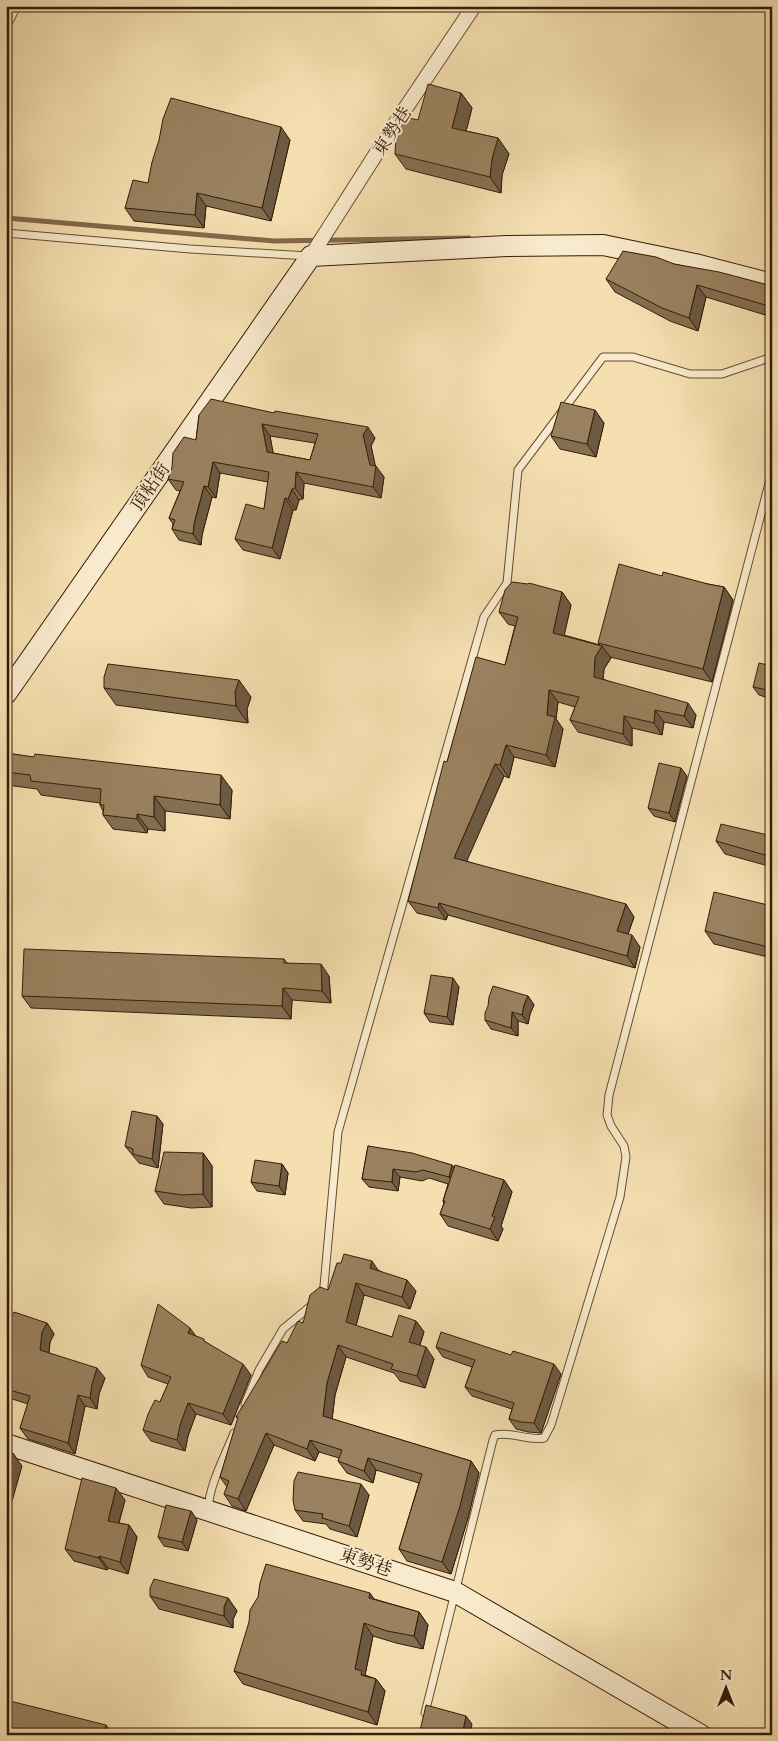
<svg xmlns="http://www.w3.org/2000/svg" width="778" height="1741" font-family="Cardo,'Noto Serif TC',serif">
  <rect width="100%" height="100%" fill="#f5dfb0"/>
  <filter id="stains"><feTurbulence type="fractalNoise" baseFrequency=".004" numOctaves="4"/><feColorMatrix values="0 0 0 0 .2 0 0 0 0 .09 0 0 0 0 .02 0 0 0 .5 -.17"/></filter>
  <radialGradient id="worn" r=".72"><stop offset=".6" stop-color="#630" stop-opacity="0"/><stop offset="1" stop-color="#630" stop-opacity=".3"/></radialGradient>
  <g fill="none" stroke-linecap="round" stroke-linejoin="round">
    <!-- stream -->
    <path stroke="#82694b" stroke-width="5" d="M6 218 274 241 469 238"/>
    <!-- lane casing -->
    <g stroke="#664d32" stroke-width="9">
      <path id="lane" d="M6 233 190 249 308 256
        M323 1297 338 1132 484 617 507 583 518 470 603 357H633L690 374H722L772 357
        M245 1404 259 1370 283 1329 312 1305
        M208 1510C209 1485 225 1456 234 1433
        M425 1713 493 1440 495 1435C512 1431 527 1441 544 1438L551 1425 620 1197 626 1157 624 1146 611 1126 607 1115 609 1095 772 472"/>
    </g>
    <!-- street casing -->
    <g stroke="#664d32" stroke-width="16">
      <path id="street" d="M6 20 13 6
        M311 256 399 118 474 6"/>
    </g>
    <!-- secondary casing -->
    <g stroke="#371c08" stroke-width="22">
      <path id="secondary" d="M6 694 311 256 507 246 603 245 695 264 772 284
        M6 1444 455 1592 701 1735"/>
    </g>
    <!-- lane -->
    <use href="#lane" stroke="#f8eacc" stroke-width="7"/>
    <!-- street -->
    <use href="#street" stroke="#f8eacc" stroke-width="14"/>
    <!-- secondary -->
    <use href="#secondary" stroke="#f8eacc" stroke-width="20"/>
  </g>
  <!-- wall -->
  <path fill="#846f52" stroke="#371c08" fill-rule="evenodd" d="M461 93 472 108 466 131 498 138 509 154 502 175 501 193 406 169 395 154 418 120Z
    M290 140 271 221 206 206 204 228 134 221 125 208 148 183Z
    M674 264 772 286V317L706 297 698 331 670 321 615 292 606 279Z
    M199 415 375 438 371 446 375 466 384 477 381 498 304 483 303 499 299 500 296 510H293L280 559 243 550 235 539 264 509 268 482 220 473 216 498 212 497 202 535 201 545 179 540 172 529 173 524 169 518 180 491 176 490 168 479 196 440ZM270 436 315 443 310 460 273 453Z
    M604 423 596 457 560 449 551 436Z
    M662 576 724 587 733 600 712 682 610 657 611 658 604 669 603 679 696 715 693 728 664 722 662 735 632 728V746L578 732 570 720 575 707 558 702 556 719 563 729 555 767 514 757 509 778 504 776 466 861 634 917 628 934 640 947 635 968 448 915 446 920 417 913 408 901 447 762 505 665 515 626 508 624 499 612 562 592 571 605 564 635 600 645 598 643Z
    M772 666V699L759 695 753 687Z
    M104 688 251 697 247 709 248 723 116 705Z
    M6 753 232 790 230 819 165 811V831L148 829 147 833 113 829 103 815V811L100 805V803L41 795 37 789 6 785Z
    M687 776 675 822 654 816 648 808Z
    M772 836V867L725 854 716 841Z
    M772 906V958L714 944 705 931Z
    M284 959 287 963 329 976 331 1003 292 1000 291 1019 31 1008 22 996Z
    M459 987 453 1025 430 1022 424 1013Z
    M528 996 534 1005 530 1014 528 1024 518 1021V1036L491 1029 485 1020Z
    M163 1124 158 1168 139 1163 125 1146Z
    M368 1146 452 1165 454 1167 504 1180 512 1192 501 1226 503 1229 498 1241 448 1226 440 1214 444 1203 443 1201 448 1184 429 1178 422 1181 400 1177 398 1191 369 1187 362 1179Z
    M203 1153 212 1166V1207L191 1208 164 1204 155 1191Z
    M282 1164 288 1173 285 1195 257 1191 251 1182Z
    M378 1270 416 1291 410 1309 364 1295 356 1326 392 1337 416 1321 424 1332 420 1345 434 1359 425 1388 400 1381 394 1373 346 1357 335 1395 332 1419 471 1461 479 1473 468 1518 451 1574 407 1561 399 1549 419 1483 376 1470 373 1483 347 1473 338 1461 339 1458 319 1452 315 1461 274 1445 246 1511 232 1506 224 1494 227 1487 220 1477 238 1419 236 1417 287 1343 328 1290Z
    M47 1323 54 1334 50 1342 49 1353 105 1378 99 1394 97 1409 85 1406 75 1454 28 1439 20 1428 28 1404 6 1397V1330Z
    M196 1336 207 1343 251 1375 231 1425 196 1414 188 1436 185 1451 151 1441 143 1430 160 1402 168 1384 148 1377 141 1365Z
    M436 1347 561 1374 541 1433 528 1432 516 1429 509 1419 512 1409 472 1396 465 1387 472 1367 443 1357Z
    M369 1495 357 1537 330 1529 326 1524 303 1521 295 1510Z
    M125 1500 119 1523 129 1525 137 1537 128 1574 108 1568 107 1570 74 1561 65 1549Z
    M191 1511 197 1520 188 1551 164 1546 158 1537Z
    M150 1596 228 1598 237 1611 233 1619V1628L159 1609Z
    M374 1599 419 1612 428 1625 423 1649 396 1643 373 1636 365 1675 376 1679 385 1691 377 1725 243 1684 234 1671Z"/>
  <!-- shaded-wall -->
  <path fill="#6c5a42" stroke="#371c08" d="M461 93 472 108 463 143 452 128Z
    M281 127 290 140 271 221 262 208Z
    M498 138 509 154 502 175 501 193 490 177 492 159Z
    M197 193 206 206 204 228 195 215Z
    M697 285 706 297 698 331 689 318Z
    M595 410 604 423 596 457 587 444Z
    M262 424 270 436 275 463 267 452Z
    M368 427 375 438 371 446 376 468V466L384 477 381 498 373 487 363 435Z
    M213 462 220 473 216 498 208 487Z
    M296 472 304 483 303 499 295 488Z
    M204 486 212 497 202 535 201 545 193 534 194 524Z
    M292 489 299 500 296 510 288 499Z
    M285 498 293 510 280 559 272 548Z
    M724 587 733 600 712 682 703 669Z
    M562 592 571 605 562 645 553 633Z
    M602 646 611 658 604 669 602 689 594 677 595 657Z
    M239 680 251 697 247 709 248 723 236 706 235 692Z
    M549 690 558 702 556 719 563 729 555 767 546 755 547 715Z
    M688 703 696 715 693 728 684 716Z
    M655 710 664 722 662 735 654 723Z
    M624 716 632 728V746L623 734Z
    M506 745 514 757 509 778 500 765Z
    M495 764 504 776 463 870 454 858Z
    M681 768 687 776 675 822 669 813Z
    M221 775 232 790 230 819 220 805Z
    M154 796 165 811V831L154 817Z
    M137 814 148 829 147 833 137 819Z
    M439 903 448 915 446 920 438 908Z
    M626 904 634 917 625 943 617 931Z
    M632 935 640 947 635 968 627 956Z
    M321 964 329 976 331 1003 322 991Z
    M453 978 459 987 453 1025 447 1017Z
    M283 988 292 1000 291 1019 282 1006Z
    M528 996 534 1005 530 1014 528 1024 522 1015 524 1005Z
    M512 1012 518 1021V1036L511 1028Z
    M157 1116 163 1124 158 1168 152 1159Z
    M203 1153 212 1166V1207L203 1194Z
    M282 1164 288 1173 285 1195 279 1186Z
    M452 1165 458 1173 455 1186 449 1177Z
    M393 1169 400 1177 398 1191 392 1182Z
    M504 1180 512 1192 501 1226 503 1229 498 1241 490 1229 492 1216Z
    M372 1261 380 1273 370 1268Z
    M407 1280 416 1291 410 1309 402 1297Z
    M356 1283 364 1295 354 1334 346 1322Z
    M416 1321 424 1332 417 1353 409 1342Z
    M47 1323 54 1334 50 1342 48 1361 40 1350 42 1332Z
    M190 1328 198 1339 188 1333Z
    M338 1345 346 1357 335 1395 331 1428 323 1416 327 1383Z
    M426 1347 434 1359 425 1388 417 1376Z
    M243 1364 251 1375 231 1425 223 1414Z
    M554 1364 561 1374 541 1433 534 1423Z
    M97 1368 105 1378 99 1394 97 1409 90 1398 92 1384Z
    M78 1395 85 1406 75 1454 68 1443Z
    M188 1403 196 1414 188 1436 185 1451 177 1440 180 1425Z
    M266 1433 274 1445 246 1511 238 1499Z
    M310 1440 319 1452 315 1461 307 1449Z
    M13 1453 22 1466 7 1519 6 1518V1478Z
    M368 1458 376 1470 373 1483 364 1471Z
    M471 1461 479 1473 468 1518 451 1574 442 1562Z
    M361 1484 369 1495 357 1537 349 1526Z
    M116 1488 125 1500 116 1533 108 1521Z
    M191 1511 197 1520 188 1551 182 1542Z
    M129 1525 137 1537 128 1574 120 1562Z
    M99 1556 108 1568 107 1570 99 1558Z
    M370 1593 379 1606 369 1598Z
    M228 1598 237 1611 233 1619V1628L224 1616V1607Z
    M419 1612 428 1625 423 1649 414 1636Z
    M364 1623 373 1636 365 1675 371 1684 355 1669Z
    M376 1679 385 1691 377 1725 368 1712Z
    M466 1716 472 1724 470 1735H462Z
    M106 1725 113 1735H103Z"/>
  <!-- building -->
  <path fill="#9a815f" stroke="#371c08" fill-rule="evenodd" d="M428 84 461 93 452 128 498 138 492 159 490 177 395 154 396 135 401 116 418 120Z
    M171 98 281 127 262 208 197 193 195 215 125 208 133 180 148 183 152 162 159 140 163 119Z
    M623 251 656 257 674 264 719 272 772 286V307L697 285 689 318 662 308 606 279Z
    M211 399 274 413 275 411 368 427 363 435 370 465 376 466 373 487 296 472 295 488 292 489 288 499 285 498 272 548 235 539 246 504 264 509 269 472 213 462 208 487 204 486 194 524 193 534 172 529 175 520 169 518 184 482 168 479 172 467 173 453 184 437 196 440 199 415ZM262 424 318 434 310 460 267 452Z
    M561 402 595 410 587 444 551 436Z
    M619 564 662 576 663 572 708 584 724 587 703 669 598 643Z
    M512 582 528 584 529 583 562 592 553 633 602 646 595 657 594 677 688 703 684 716 655 710 654 723 624 716 623 734 570 720 579 697 549 690 547 715 555 717 546 755 506 745 500 765 495 764 454 858 626 904 617 931 632 935 627 956 439 903 438 908 408 901 444 761 447 762 476 657 505 665 518 617 499 612 505 590Z
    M759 663 772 666V691L753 687Z
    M108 664 239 680 235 692 236 706 104 688V677Z
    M6 753 34 757 35 754 221 775 220 805 154 796V817L137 814V819L103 815 104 805H100L101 789 31 781 30 775 6 772Z
    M659 763 681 768 669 813 648 808Z
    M721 824 772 836V857L716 841Z
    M714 892 772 906V948L705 931Z
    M24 949 284 959V963L321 964 322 991 283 988 282 1006 22 996Z
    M431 975 453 978 447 1017 424 1013Z
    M493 986 528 996 524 1005 522 1015 512 1012 511 1028 485 1020V1013L488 1006 489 997Z
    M132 1111 157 1116 152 1159 133 1154V1149L125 1146Z
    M368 1146 412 1153 452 1165 449 1177 423 1170 416 1172 393 1169 392 1182 362 1179Z
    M164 1152 203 1153V1194L182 1195 155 1191Z
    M255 1160 282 1164 279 1186 251 1182Z
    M455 1165 504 1180 492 1216 495 1217 490 1229 440 1214 445 1201H443Z
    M344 1254 372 1261 370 1268 407 1280 402 1297 356 1283 346 1322 392 1337 399 1315 416 1321 409 1342 426 1347 417 1376 391 1369 393 1364 338 1345 327 1383 323 1416 471 1461 460 1506 442 1562 399 1549 422 1474 368 1458 364 1471 338 1461 342 1450 310 1440 307 1449 266 1433 238 1499 224 1494 229 1481 220 1477 238 1417H236L282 1341 287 1343 298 1321 303 1323 310 1295 320 1287 328 1290 337 1263H341Z
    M158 1304 190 1328 188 1333 204 1339V1341L243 1364 223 1414 188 1403 180 1425 177 1440 143 1430 148 1414 155 1400 160 1402 171 1377 141 1365Z
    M14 1312 47 1323 42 1332 40 1350 97 1368 92 1384 90 1398 78 1395 68 1443 20 1428 30 1396 6 1389V1330Z
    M441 1332 511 1355 513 1351 554 1364 534 1423 521 1422 509 1419 514 1403 465 1387 475 1360 436 1347Z
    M6 1452 13 1453 6 1478Z
    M298 1472 361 1484 349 1526 322 1518 323 1514 295 1510 293 1500 294 1481Z
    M82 1478 116 1488 108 1521 129 1525 120 1562 99 1556V1558L65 1549Z
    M166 1505 191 1511 182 1542 158 1537Z
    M266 1564 370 1593 369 1598 419 1612 414 1636 387 1631 364 1623 355 1669 362 1671 361 1675 376 1679 368 1712 234 1671 249 1622 250 1610 258 1597 260 1583Z
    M154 1579 228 1598 224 1607V1616L150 1596V1588Z
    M6 1700 106 1725 103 1735H6Z
    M426 1705 466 1716 462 1735H419Z"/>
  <g text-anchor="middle" stroke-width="4" stroke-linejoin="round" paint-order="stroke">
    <!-- street labels -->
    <g font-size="18" fill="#371c08" stroke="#f8eacc">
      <text transform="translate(392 131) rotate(-57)" y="6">東勢巷</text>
      <text transform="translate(150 487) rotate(-55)" y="6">頂粘街</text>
      <text transform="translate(366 1562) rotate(19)" y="6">東勢巷</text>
    </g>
  </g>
  <!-- margin -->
  <rect width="778" height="1741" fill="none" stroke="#f5dfb0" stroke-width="25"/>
  <rect x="8" y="8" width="763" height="1726" fill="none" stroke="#371c08" stroke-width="2.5"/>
  <rect x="12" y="12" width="753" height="1716" fill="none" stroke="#371c08"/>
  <!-- north arrow -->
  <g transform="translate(726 1688)" stroke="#f8eacc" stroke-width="4" paint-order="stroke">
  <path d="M0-4L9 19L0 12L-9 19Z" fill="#371c08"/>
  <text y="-8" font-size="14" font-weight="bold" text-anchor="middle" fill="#371c08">N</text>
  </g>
  <rect width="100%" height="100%" filter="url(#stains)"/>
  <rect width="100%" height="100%" fill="url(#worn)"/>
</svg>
